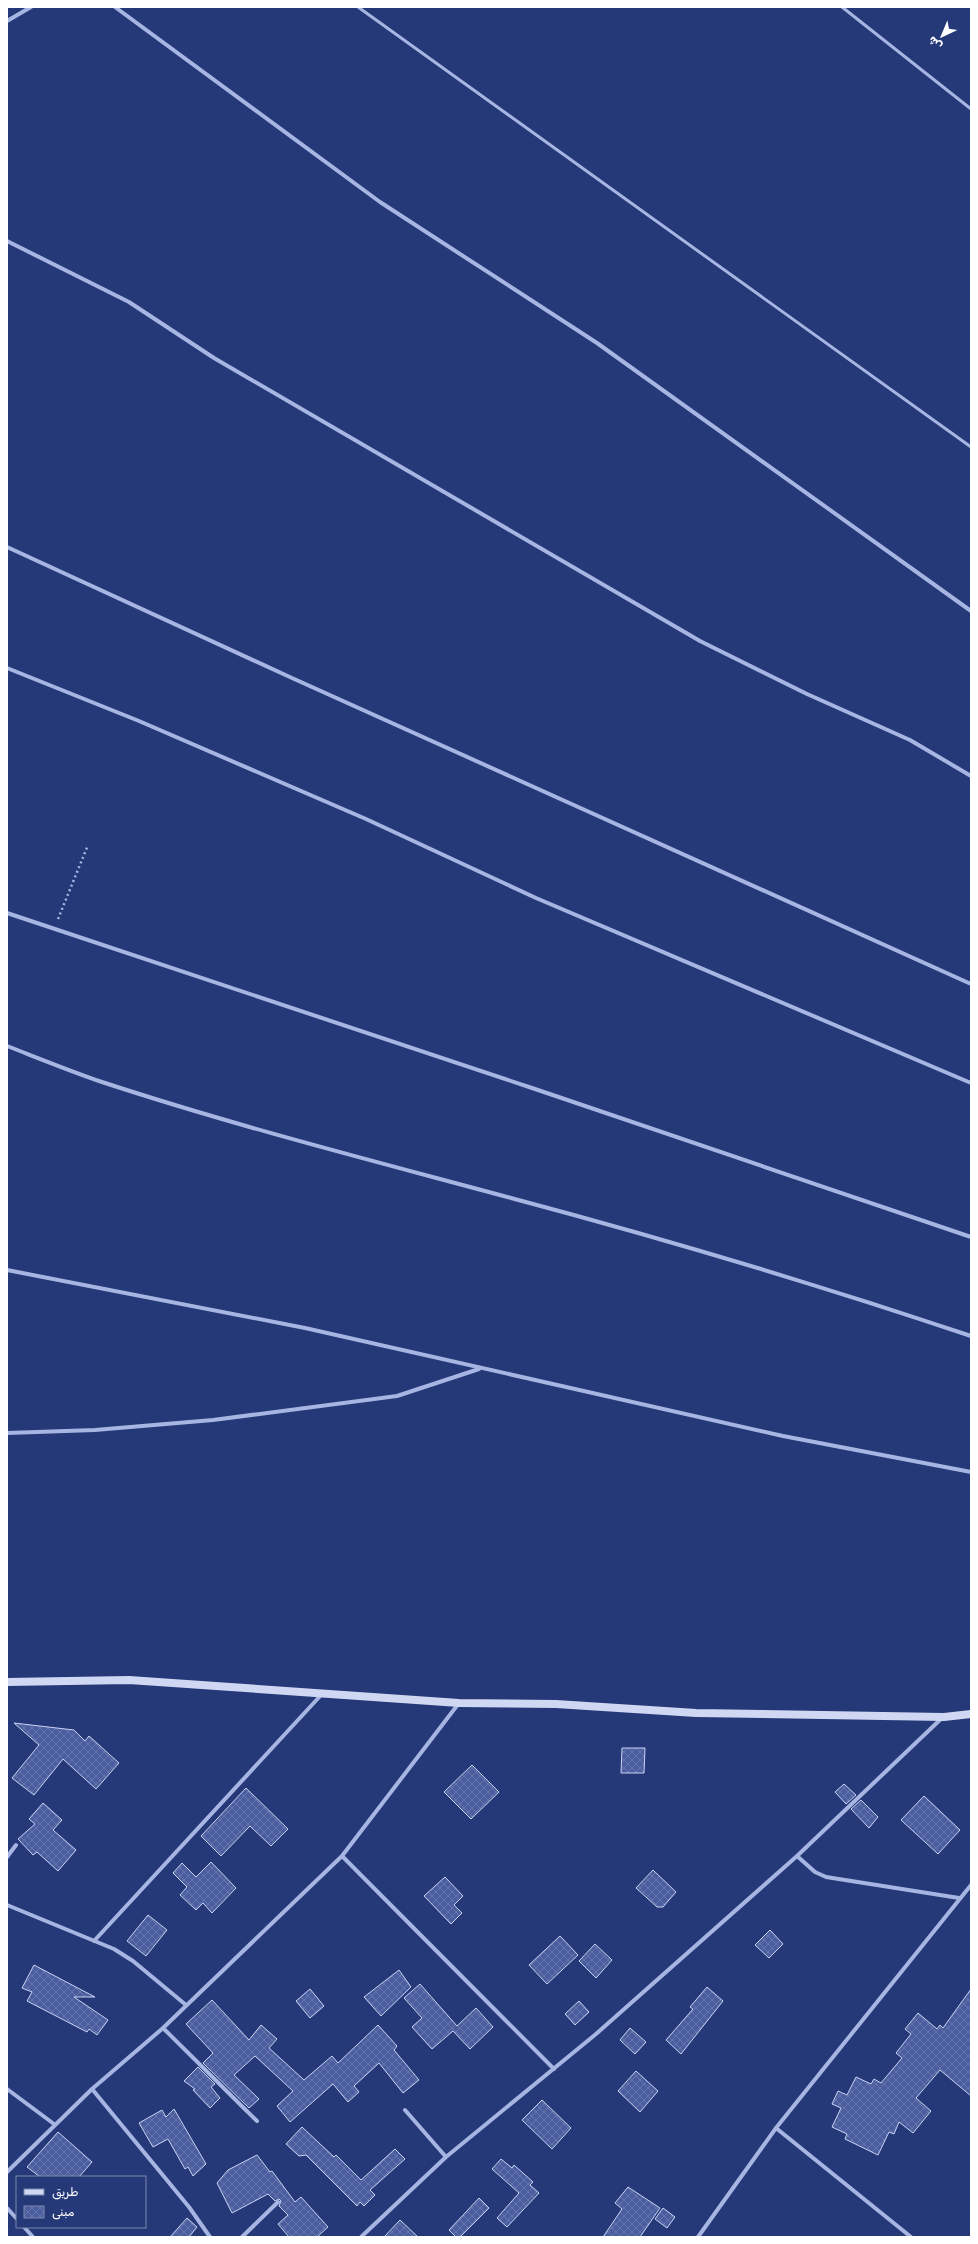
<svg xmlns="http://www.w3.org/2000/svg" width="978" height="2244" font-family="Rubik,'Noto Sans Arabic',sans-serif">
  <defs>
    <pattern id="building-cross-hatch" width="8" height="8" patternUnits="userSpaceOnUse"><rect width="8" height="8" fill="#4a5e9f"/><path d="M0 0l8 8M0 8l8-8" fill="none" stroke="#6576ad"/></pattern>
  </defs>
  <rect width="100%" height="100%" fill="#253877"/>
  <!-- building -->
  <path fill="url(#building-cross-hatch)" stroke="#c9d3f3" d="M14 1723 74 1730 85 1741 89 1736 119 1763 96 1789 63 1759 34 1795 12 1778 39 1745Z
    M622 1748H645L644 1773H621Z
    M472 1765 499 1792 471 1819 444 1792Z
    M844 1784 856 1795 846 1804 835 1792Z
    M246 1788 288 1829 271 1846 250 1826 221 1856 201 1836Z
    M924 1796 960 1830 938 1854 901 1820Z
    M861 1800 878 1817 869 1828 851 1809Z
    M43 1803 62 1820 53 1830 76 1850 58 1871 37 1852 33 1855 18 1839 35 1824 29 1819Z
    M211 1862 236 1888 212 1913 203 1903 196 1910 180 1895 187 1887 173 1873 182 1863 196 1877Z
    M653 1870 676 1892 663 1907H657L636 1888Z
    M445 1877 463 1896 454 1905 462 1913 451 1924 424 1896Z
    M148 1915 167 1930 146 1956 127 1941Z
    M770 1930 783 1944 769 1958 755 1945Z
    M560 1936 578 1955 547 1984 529 1965Z
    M595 1944 612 1960 596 1978 579 1961Z
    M34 1965 95 1997H74L108 2020 97 2035 89 2029 87 2032 27 2001 32 1992 22 1988Z
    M399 1970 411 1987 381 2016 364 1997Z
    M420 1984 457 2026 476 2008 493 2027 470 2049 453 2031 432 2049 412 2027 422 2018 404 1998Z
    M707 1987 723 2001 681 2054 666 2040 693 2009 690 2007Z
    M310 1989 324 2006 310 2018 296 2001Z
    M971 1989V2096L940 2070 916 2098 931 2111 913 2133 899 2122 894 2134 889 2132 878 2155 845 2139 847 2134 832 2127 841 2108 832 2104 838 2091 847 2095 856 2077 871 2084 874 2079 881 2083 902 2058 896 2053 911 2034 905 2029 918 2013 937 2029 940 2025 943 2028Z
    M212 2000 249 2040 261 2025 277 2039 269 2048 304 2080 332 2056 338 2063 378 2025 397 2046 394 2050 419 2080 403 2093 379 2063 354 2086 359 2092 348 2102 333 2084 290 2122 277 2106 293 2091 255 2056 234 2075 259 2099 249 2108 203 2063 213 2053 186 2024Z
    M579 2001 589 2012 575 2025 565 2014Z
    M630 2028 646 2042 635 2054 620 2040Z
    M198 2067 215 2084 211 2087 220 2098 210 2108 193 2090 195 2089 184 2081Z
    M636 2071 658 2091 640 2112 618 2091Z
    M542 2100 571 2128 552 2149 522 2120Z
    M174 2109 206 2164 193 2176 188 2167 185 2169 168 2139 153 2147 139 2123 162 2110 166 2117Z
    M302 2127 334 2157 336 2155 361 2180 395 2149 405 2159 370 2190 375 2195 364 2206 360 2202 357 2206 306 2155 299 2156 286 2144Z
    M58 2132 92 2162 79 2177H40L27 2167Z
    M257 2155 270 2172 272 2171 295 2202 301 2197 328 2227 317 2237H289L278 2224 288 2215 279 2206 281 2201 279 2199 275 2201 268 2194 232 2213 217 2183 228 2170Z
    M501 2159 512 2168 514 2165 533 2182 530 2185 539 2193 507 2227 497 2218 519 2193 492 2169Z
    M628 2187 660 2208 640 2237H603L622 2209 615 2203Z
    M479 2198 489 2208 460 2237H456L449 2230Z
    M663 2208 675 2217 667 2228 655 2219Z
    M187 2218 197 2227 189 2237H170Z
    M400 2220 418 2237H384Z"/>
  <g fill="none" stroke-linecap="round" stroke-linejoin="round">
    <!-- path -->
    <path stroke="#a7b5e3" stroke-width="2.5" stroke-dasharray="2 3" stroke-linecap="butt" d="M58 919 88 845"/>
    <!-- lane -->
    <path stroke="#a7b5e3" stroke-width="3" d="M358 7 971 447
      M842 7 971 109"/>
    <!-- street -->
    <path stroke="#a7b5e3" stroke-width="4" d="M115 7 380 202 597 343 971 611
      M7 21 31 7
      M7 241 129 302 214 358 700 641 807 694 910 740 971 776
      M7 547 292 678 971 984
      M7 668 139 721 366 819 536 898 971 1083
      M7 913 535 1089 971 1237
      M7 1046C38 1058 70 1071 102 1082 236 1126 374 1161 511 1198 665 1239 819 1285 971 1336
      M7 1270 305 1328 783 1436 971 1472
      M7 1433 95 1430 213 1420 397 1396 479 1369
      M342 1856 554 2069
      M797 1856 943 1717
      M7 1857 16 1845
      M7 1905 114 1949 133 1961 186 2005
      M94 1941 322 1694
      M163 2028 257 2121
      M7 2089 54 2124
      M92 2089 189 2207 210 2237
      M405 2110 446 2157
      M776 2128 911 2237
      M7 2172 92 2089 163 2028 342 1856 459 1703
      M7 2208 17 2219
      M24 2227 33 2237
      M242 2237 278 2202
      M361 2237 446 2157 596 2034 797 1856 815 1872 826 1877 959 1898
      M698 2237 776 2128 971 1885"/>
    <!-- secondary -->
    <path stroke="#cfd7f3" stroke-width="8" d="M7 1682 129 1680 459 1703 556 1704 696 1713 944 1717 971 1714"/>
  </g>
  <!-- border -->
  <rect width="978" height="2244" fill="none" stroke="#ffffff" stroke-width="16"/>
  <!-- legend -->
  <rect x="16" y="2176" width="130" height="52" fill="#253877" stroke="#7c88ad"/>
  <rect x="24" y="2189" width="20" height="6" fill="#cfd7f3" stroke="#7c88ad"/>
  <text x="52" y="2196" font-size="12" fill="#ffffff">طريق</text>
  <rect x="24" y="2206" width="20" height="12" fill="url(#building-cross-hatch)" stroke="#7c88ad"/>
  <text x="52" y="2216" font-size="12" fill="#ffffff">مبنى</text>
  <!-- north arrow -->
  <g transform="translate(942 36) rotate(224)" stroke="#253877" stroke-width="3" paint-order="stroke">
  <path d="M0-3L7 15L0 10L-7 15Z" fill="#ffffff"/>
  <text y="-6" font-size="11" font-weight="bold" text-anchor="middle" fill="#ffffff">ش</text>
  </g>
</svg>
